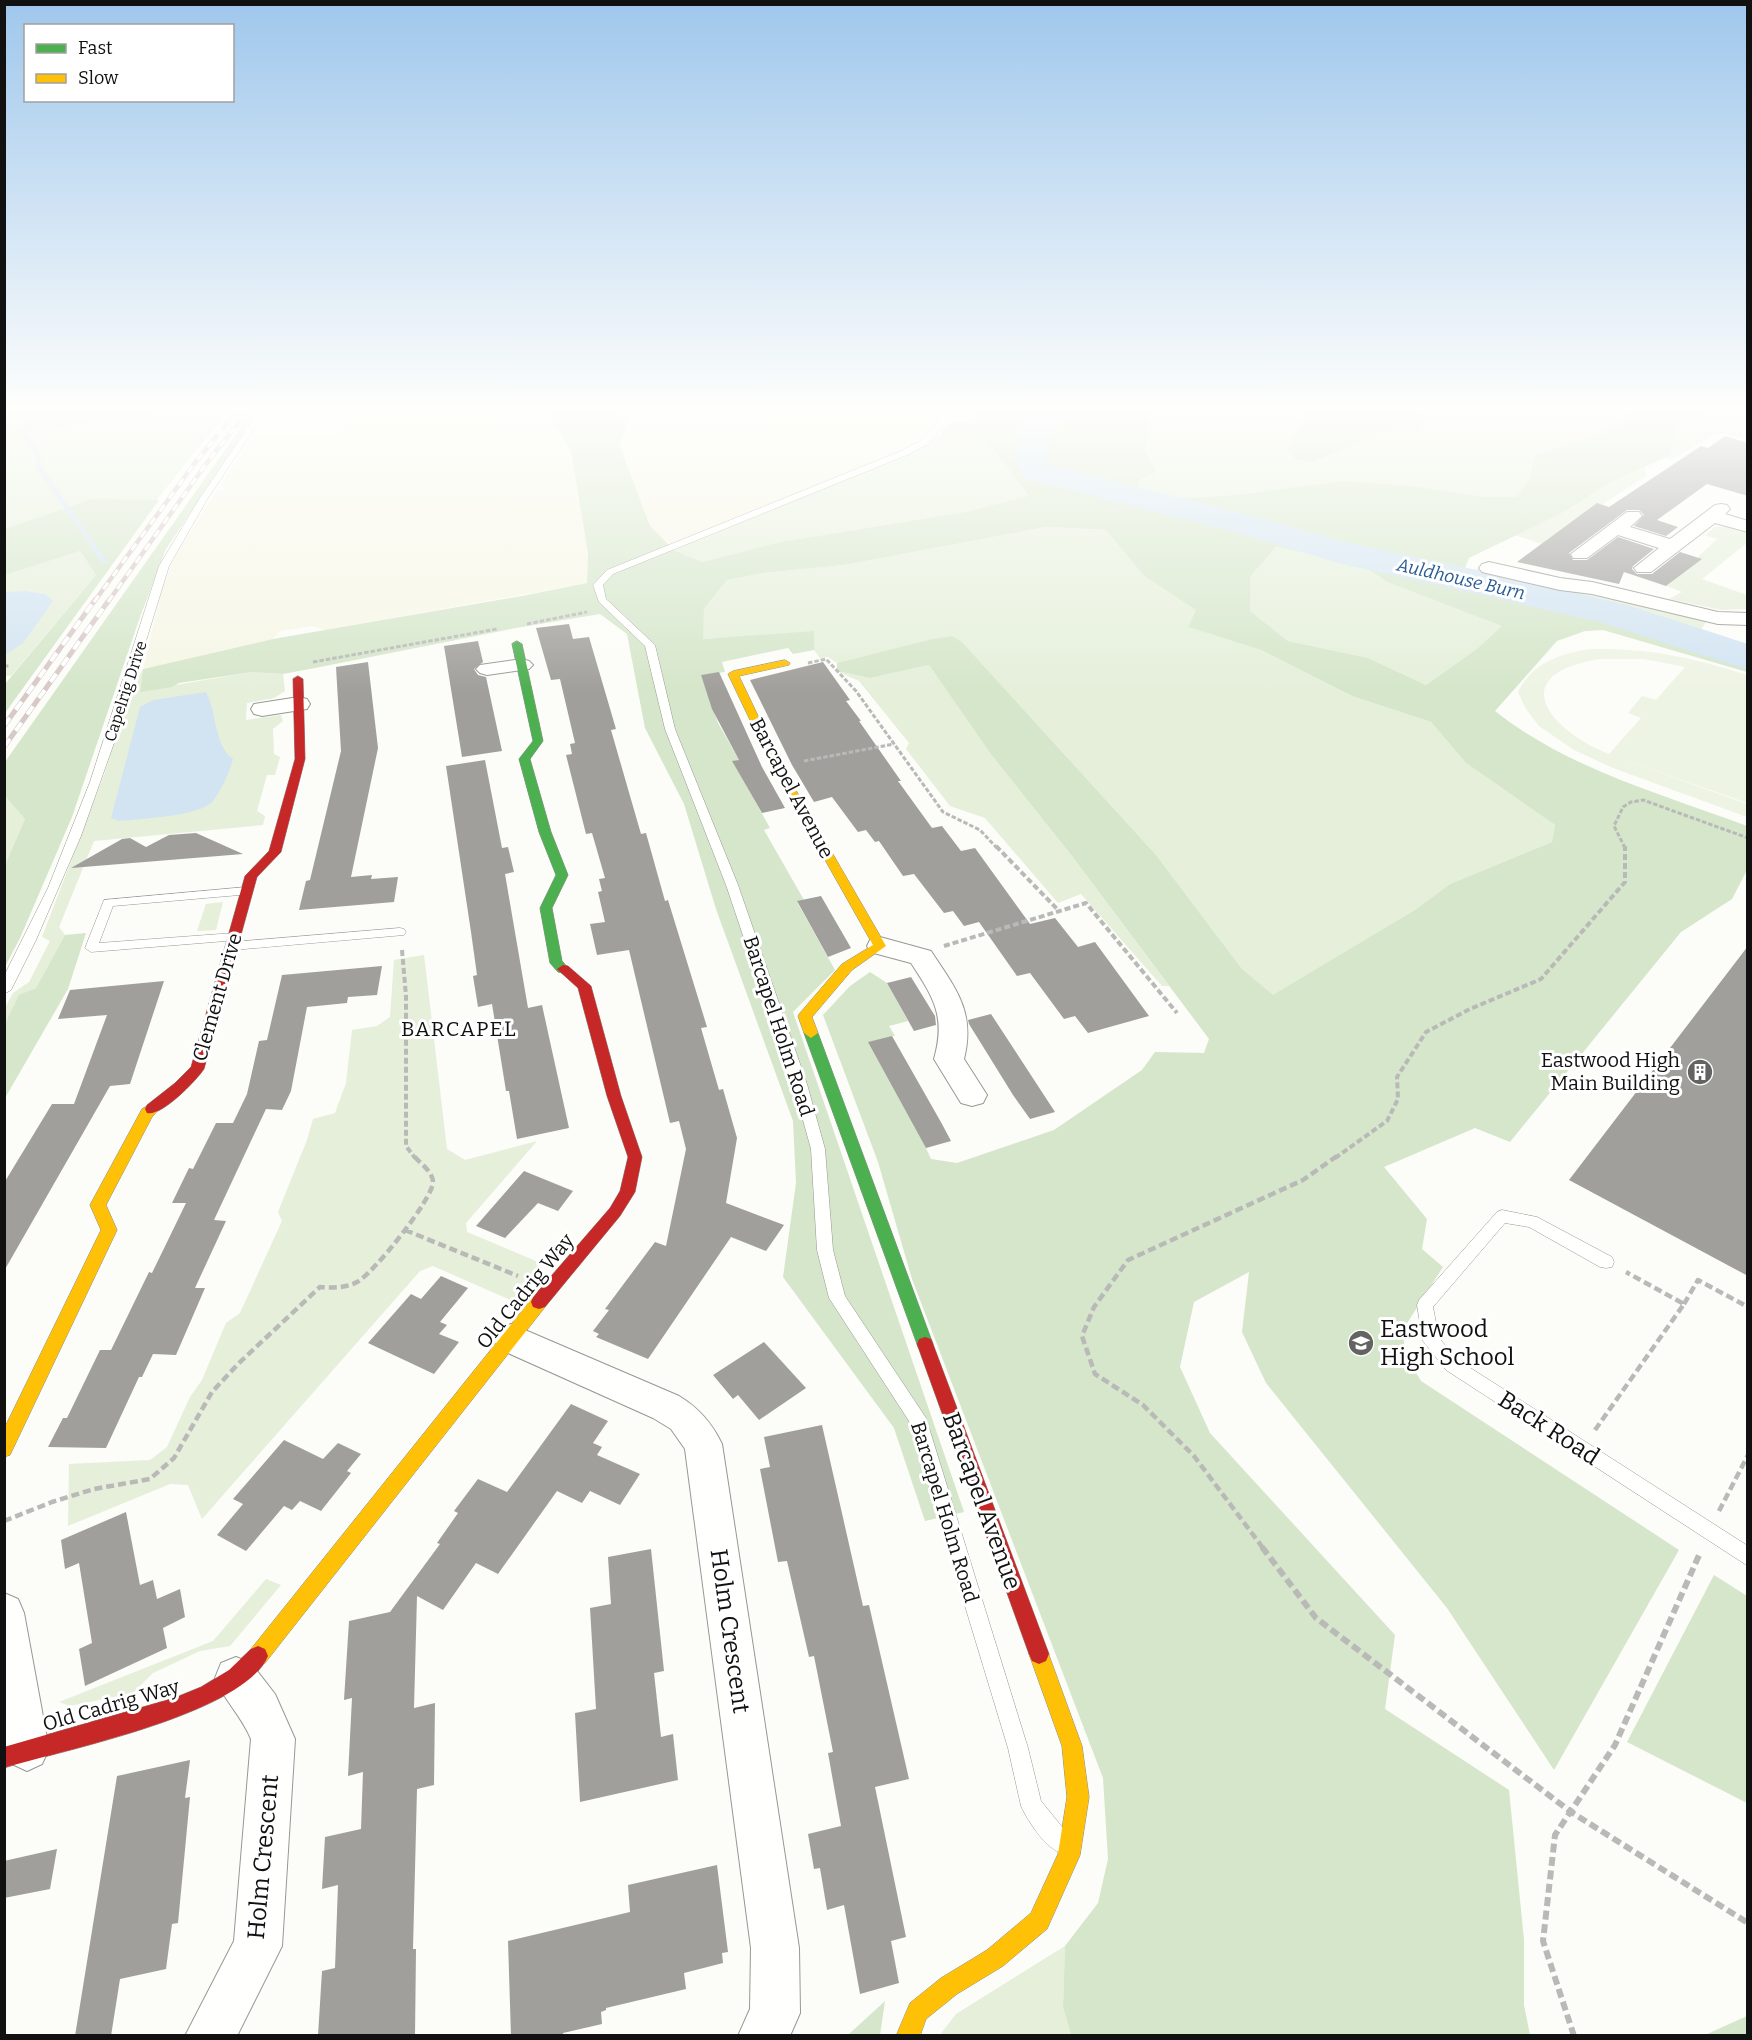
<svg xmlns="http://www.w3.org/2000/svg" width="1752" height="2040" font-family="Bitter,serif">
  <rect width="100%" height="100%" fill="#fcfcf8"/>
  <!-- farmland -->
  <path fill="#f6f6e6" d="M358 406 546 408 571 451 588 553 587 583 326 630 312 626 280 631 273 639 143 669 163 586 174 559 215 493 228 488 221 485 253 434H337Z
    M611 406H981L972 421H938L915 443 902 451 670 545 650 526 619 444 623 417Z"/>
  <!-- green -->
  <path fill="#e5efda" d="M5 406H232L142 518 5 557Z
    M1141 406H1679L1449 561 1106 504Z
    M1722 408 1747 413V429L1742 433 1747 435V440L1725 434H1716L1670 460 1664 458 1671 455 1675 428 1683 421Z
    M940 435 980 438 994 450 1030 496 965 512 780 542 702 562 674 550 920 448Z
    M1644 467 1646 476 1542 544 1515 535 1564 512 1609 483Z
    M1046 527 1106 530 1143 575 1197 610 1188 627 1261 650 1352 696 1431 722 1466 763 1555 825 1552 842 1450 884 1415 910 1273 996 1242 969 1156 855 962 642 928 640 837 663 828 657 820 658 814 650V632L702 639 704 609 727 580 764 573 844 565Z
    M1715 527H1726L1747 532V543L1702 579 1747 595V609L1722 610 1669 599 1682 592 1667 586 1717 539 1705 535Z
    M1276 547 1361 564 1387 582 1503 626 1478 648 1426 685 1368 658 1288 641 1250 611V577Z
    M80 551 96 575 11 676H5L4 575Z
    M1476 569 1702 619 1706 622 1699 633 1714 642 1747 649V658L1675 634 1680 626 1627 608 1474 571Z
    M929 665 990 753 1072 856 1169 986H1162L1081 894 1058 903 985 818 950 806 906 749 909 743 859 681 837 671 870 678Z
    M143 669 140 691 252 672 283 674 285 691 274 698 247 703 246 720 281 715 283 721 273 729 274 754 280 757 275 775H267L257 811 265 816 263 825 94 841 59 927 65 935 36 988 19 996 5 1023V1008L13 993 29 982 50 941 42 937 104 775 130 694Z
    M5 796 25 819 5 865Z
    M223 902 216 930 197 931 206 904Z
    M424 955 447 1149 465 1160 537 1141 466 1223 467 1232 543 1264 513 1301 433 1266 420 1271 202 1519 188 1485 170 1484 68 1526 69 1464 150 1460 167 1447 190 1397 202 1380 226 1323 240 1313 282 1221 278 1212 307 1140 313 1119 335 1113 346 1083 352 1030 377 1026 390 1017 394 960Z
    M266 1579 281 1585 230 1646 200 1651 153 1673 133 1693 70 1706 59 1702 213 1641Z
    M1065 1946 1063 2007 1071 2035 939 2036 956 2014Z"/>
  <!-- forest -->
  <path fill="#d5e6ca" fill-rule="evenodd" d="M5 406H198L5 436Z
    M256 406H261L248 422 242 436 166 549 140 617 72 817 20 938 5 967V865L25 819 5 796V762Z
    M559 406H611L623 417 627 425 619 444 650 526 674 550 702 562 780 542 965 512 1029 496 994 450 980 438 940 435 950 423 973 421 980 407 966 406H1153L1150 411 1145 451 1156 472 1141 479 1135 493 1164 500 1236 495 1343 481 1411 486 1485 497H1517L1529 480 1536 455 1572 445 1616 427 1642 406H1747V413L1722 408 1683 421 1675 428 1671 455 1609 483 1564 512 1469 558 1465 568 1627 608 1681 626 1675 634 1747 658V672L1603 630 1585 631 1557 641 1495 711C1568 769 1662 794 1747 826V870L1732 899 1681 932 1510 1142 1475 1128 1384 1167 1427 1219 1422 1249 1443 1267 1404 1328V1353L1421 1381 1679 1550 1554 1770 1447 1608 1266 1383 1242 1332 1249 1272 1194 1302 1180 1367 1210 1433 1395 1635 1385 1709 1509 1790 1524 1940V2005L1530 2035H1071L1063 2007 1065 1946 1098 1903 1108 1859 1103 1778 912 1279 878 1162 823 1015 850 986 870 972 887 983 908 1021 889 1026 895 1036H892L926 1148 931 1159 957 1163 1054 1130 1142 1070 1155 1052 1204 1053 1209 1039 1072 856 990 753 929 665 870 678 837 671V663L928 640 952 636 962 642 1156 855 1242 969 1273 995 1415 910 1450 884 1552 842 1555 825 1466 763 1431 722 1352 696 1261 650 1188 627 1196 610 1143 575 1106 530 1046 527 844 565 764 573 727 580 704 609 703 639 814 631V650L793 654 788 648 722 662 725 672 701 675 718 723 739 760 733 762 770 828 764 830 804 900 797 902 835 970 793 1012 964 1512 925 1521 894 1428 783 1277 796 1183 793 1121 716 909 684 804 645 728 627 634 600 614 516 628 315 668 283 674 252 672 179 683 172 687 140 692 143 669 273 639 522 596 587 583 588 553 571 451 546 408ZM1276 547 1361 564 1387 582 1502 626 1478 648 1426 685 1368 658 1288 641 1250 611V577Z
    M1311 406H1413L1411 409 1425 418 1420 428 1381 433 1312 462 1295 459 1288 447Z
    M92 499 159 500 5 713V684L96 575 80 551 5 575V529Z
    M86 933 68 989 5 1098V1023L19 995 36 988 65 935Z
    M1714 1575 1747 1596V1803L1627 1742Z
    M885 2001 880 2035H848Z
    M1747 2016V2035H1705Z"/>
  <!-- pitch -->
  <path fill="#eef4e4" fill-rule="evenodd" d="M1590 649C1649 648 1691 657 1747 675V803L1614 756 1747 804V817L1613 768 1574 750 1539 726 1526 709 1518 692C1532 663 1559 654 1590 649ZM1600 659H1644L1685 667 1656 700 1642 696 1628 713 1641 718 1609 754C1548 730 1504 674 1600 659Z"/>
  <!-- water -->
  <path fill="#d2e4f2" d="M24 591 45 594 53 601 23 643 5 655V592Z
    M206 692C217 713 214 745 233 759 230 771 220 793 212 802 200 816 139 819 119 821L111 818 140 707 153 700Z"/>
  <g fill="none" stroke-linecap="round" stroke-linejoin="round">
    <!-- stream -->
    <path stroke="#d2e4f2" stroke-width="5" d="M4 406 38 454V466L104 561"/>
    <!-- river -->
    <path fill="#d2e4f2" fill-rule="evenodd" d="M1038 406H1070C1058 423 1050 436 1045 457L1050 465 1259 518 1345 542 1491 573 1627 605 1748 644V670L1600 622 1338 563 1235 532 1025 479 1013 457 1023 429Z"/>
  </g>
  <!-- building -->
  <path fill="#a09f9c" d="M1725 436 1748 443V496L1707 484 1657 520 1678 527 1666 536 1634 526 1644 515 1639 510H1627L1569 553 1573 560H1587L1618 537 1654 549 1633 566 1632 569 1637 574H1652L1680 552 1702 559 1666 586 1624 572 1619 584 1517 562 1597 503 1609 507 1701 446 1708 448Z
    M569 624 573 639 589 637 616 729 611 730 641 834 646 833 665 901 668 900 707 1027 701 1028 719 1090 723 1089 737 1138 726 1203 784 1225 766 1251 731 1237 648 1359 596 1337 599 1334 593 1331 609 1310 605 1309 655 1242 666 1246 686 1149 679 1121 670 1123 629 950 597 955 590 924 605 922 598 892 602 891 599 879 605 878 592 833 586 834 566 755 572 754 570 744 575 743 560 679 551 680 536 628Z
    M478 641 483 662 474 669 478 675 486 677 502 751 462 757 444 646Z
    M368 662 378 748 351 877 372 875 371 879 398 877 394 902 299 910 306 881 310 880 341 751 336 667Z
    M823 662 850 700 846 701 861 721H859L901 781H898L932 828 942 826 961 851 975 848 1030 924 1055 918 1078 947 1095 942 1149 1016 1088 1033 1075 1016 1064 1019 1030 973 1017 976 979 922 964 926 953 911 944 913 914 874 903 876 879 841 875 842 866 830 858 832 832 797 814 802 792 765 750 680Z
    M719 672 762 767 785 808 762 813 732 761 739 760 712 709 701 675Z
    M485 760 502 848 508 847 514 872 505 874 528 1008 542 1005 569 1128 517 1139 509 1091H506L492 1004 478 1007 473 976 477 975 471 932 446 766Z
    M196 833 243 854 71 868 122 839 130 838 146 847 169 835Z
    M821 896 851 948 828 957 797 901Z
    M1748 946V1276L1569 1180Z
    M382 966 377 995 348 997 347 1003 307 1007 291 1091 282 1110 266 1109 214 1220 226 1221 195 1288H205L176 1355 153 1354 142 1377H139L106 1448 48 1447 63 1418H67L100 1350H111L149 1272 152 1273 186 1203H172L189 1168 193 1169 216 1123H233L247 1094 259 1041 267 1040 282 975Z
    M911 977 935 1016 936 1025 914 1031 887 983Z
    M164 981 130 1084 110 1086 4 1271V1183L52 1104H74L107 1015 58 1019 70 990Z
    M991 1014 1055 1112 1030 1119 1013 1095 969 1024 968 1020Z
    M892 1036 942 1124 951 1141 926 1148 868 1042Z
    M524 1171 573 1191 558 1211 538 1203 505 1238 476 1226Z
    M441 1276 468 1288 440 1322 447 1325 439 1334 459 1342 434 1374 368 1343 411 1294 421 1299Z
    M764 1342 806 1388 759 1420 738 1395 733 1399 713 1375Z
    M571 1404 608 1421 593 1443 602 1447 597 1455 640 1474 620 1505 590 1491 582 1503 557 1491 498 1574 476 1563 443 1610 417 1596 414 1708 435 1703 434 1785 417 1789 413 1949H416L415 2036H318L322 1971 335 1968 338 1885 322 1889 325 1837 361 1829 363 1772 348 1776 352 1698 344 1700 349 1621 390 1612 440 1544 437 1543 458 1513 454 1511 478 1479 507 1492Z
    M822 1425 863 1606 869 1605 909 1779 875 1787 906 1937 891 1941 899 1983 860 1994 844 1905 827 1910 820 1868 814 1869 808 1834 841 1826 828 1753 833 1752 814 1656 809 1657 787 1561 778 1562 760 1469 770 1467 764 1437Z
    M284 1440 323 1459 338 1443 361 1454 347 1471 351 1473 321 1511 300 1501 292 1510 284 1506 246 1551 217 1535 243 1504 233 1499Z
    M126 1512 140 1585 153 1580 157 1599 180 1589 185 1617 163 1628 167 1648 85 1686 79 1649 92 1643 79 1563 65 1569 61 1540Z
    M651 1549 664 1671 654 1673 661 1737 673 1734 678 1780 580 1802 575 1713 596 1709 590 1608 611 1604 608 1557Z
    M190 1760 185 1798 190 1797 178 1923 172 1924 166 1969 120 1979 111 2036H75L117 1776Z
    M57 1849 50 1889 4 1898V1861Z
    M717 1865 728 1952 722 1953 723 1963 684 1973 686 1989 606 2008V2010L601 2012 602 2024 563 2033V2036H511L508 1941 630 1912 628 1885Z"/>
  <g fill="none" stroke-linecap="round" stroke-linejoin="round">
    <!-- lane casing -->
    <g stroke="#979795" stroke-width="1">
      <path id="lane" d="M266 406H274L256 426 208 498 169 566 119 729 81 836 36 940 11 990 4 994V976L48 888 90 782 159 566 200 498 251 423Z
        M951 406H959L928 444 907 455 613 574 603 585 606 599 655 645 675 729 738 885 807 1084 825 1149 833 1250 845 1296 926 1418 1028 1748 1041 1801 1067 1833 1070 1841 1067 1849 1059 1852C1044 1846 1028 1821 1021 1806L1008 1748 909 1421 829 1298 817 1250 811 1149 793 1084 726 885 665 729 645 646 599 602 593 585 607 570 901 451 922 440Z
        M247 887 253 891 251 894 113 906 99 943 234 933 240 937 238 940 91 952 85 948 104 900Z
        M400 928 404 929 406 932 404 935 233 950 227 946 233 942Z
        M1502 1210 1537 1217 1612 1257 1614 1262 1612 1267 1606 1268 1600 1267 1529 1227 1505 1223 1433 1307 1439 1338 1458 1360 1748 1546V1566L1446 1370 1423 1341 1417 1305 1419 1300 1497 1212Z"/>
    </g>
    <!-- street casing -->
    <g stroke="#979795" stroke-width="2">
      <path id="street" d="M1721 504 1727 505 1730 509 1725 514 1748 521V532L1715 523 1651 572H1637L1634 568 1659 548 1618 535 1587 558H1573L1571 554 1627 512H1639L1642 516 1630 527 1670 539 1715 505Z
        M1489 562 1560 578 1592 582 1718 612 1748 613V625L1718 624 1592 594 1560 590 1482 572 1479 568 1482 564Z
        M522 659 529 661 533 665 529 669 487 675 480 673 476 669 480 665Z
        M299 697 307 699 310 704 307 709 262 716 254 714 251 709 254 704Z
        M880 937 931 951C955 988 976 1011 964 1059L987 1095 983 1103 972 1106 961 1103 934 1059C946 1017 934 998 911 963L870 952 867 946 870 940Z
        M511 1324 679 1396C699 1408 712 1423 722 1444L799 1948 800 2013 790 2036H738L750 2009 751 1948 685 1449 671 1429 653 1418 499 1349 493 1339 499 1329Z
        M4 1593 18 1599 24 1613 49 1749 42 1764 27 1771 12 1764 4 1745Z
        M236 1657 251 1663 275 1694 295 1739 282 1946 237 2036H185L234 1941 251 1739C242 1717 224 1700 215 1678L221 1663Z"/>
    </g>
    <!-- fast casing -->
    <g stroke="#8d8d8c" stroke-width="1">
      <path id="fast" d="M517 641 522 644 543 741 530 759 551 832 568 875 552 908 562 961 569 969 563 973 558 972 550 963 540 908 556 875 539 832 519 759 533 741 512 644Z
        M811 1028 818 1033 933 1344 931 1349 925 1351 919 1349 917 1344 804 1033Z"/>
    </g>
    <!-- slow casing -->
    <g stroke="#8d8d8c" stroke-width="1">
      <path id="slow" d="M785 660 790 663 789 665 739 676 782 766 886 946 852 970 812 1017 818 1033 811 1038 804 1033 798 1016 800 1013 842 964 873 945 772 766 728 674 733 671Z
        M152 1104 157 1105 159 1109 152 1117 106 1205 117 1230 10 1455 4 1457V1429L101 1230 90 1205 142 1109Z
        M539 1295 545 1297 547 1302 545 1307 265 1663 258 1666 251 1663 248 1656 251 1649 533 1297Z
        M1039 1644 1046 1647 1082 1746 1089 1797 1080 1855 1047 1929 1003 1966 957 1994 926 2019 920 2036H896L910 2003 941 1978 987 1950 1031 1913 1058 1854 1067 1797 1062 1746 1029 1654 1032 1647Z"/>
    </g>
    <!-- jam casing -->
    <g stroke="#8d8d8c" stroke-width="1">
      <path id="jam" d="M298 676 303 679 305 759 281 852 257 877 204 1069C196 1081 161 1117 147 1113L145 1109 147 1105 175 1083 191 1067 245 876 269 851 295 759 293 679Z
        M563 965 568 966 591 986 621 1096 642 1157 635 1192 620 1216 545 1307 539 1309 533 1307 531 1302 533 1297 610 1208 620 1191 628 1157 607 1096 578 988 557 969Z
        M925 1337 931 1339 933 1344 1049 1654 1046 1661 1039 1664 1032 1661 1029 1654 917 1344 919 1339Z
        M258 1646 265 1649 268 1656C244 1714 63 1750 4 1768V1747L174 1698 201 1687 229 1670 251 1649Z"/>
    </g>
    <!-- path-far3 -->
    <path stroke="#b9b9b8" stroke-width="3" stroke-dasharray="4.5 2" stroke-linecap="butt" d="M527 624 587 612
      M313 662 497 629
      M808 663 826 659 856 691 943 812 980 830 997 848
      M4 666H9
      M804 761 894 744
      M1625 848 1614 826 1623 807 1631 802 1643 800 1748 838"/>
    <!-- path-far2 -->
    <path stroke="#b9b9b8" stroke-width="4" stroke-dasharray="6 3" stroke-linecap="butt" d="M996 846 1059 911
      M944 946 1086 903 1177 1013
      M402 950 406 996V1146L415 1158
      M1335 1158 1387 1121 1398 1099 1397 1077 1426 1032 1470 1009 1541 979 1625 882V846"/>
    <!-- path-far1 -->
    <path stroke="#b9b9b8" stroke-width="4.5" stroke-dasharray="8 4" stroke-linecap="butt" d="M405 1230 518 1276
      M1684 1304 1698 1280 1748 1307
      M1595 1430 1684 1304 1626 1272
      M1719 1511 1748 1455
      M4 1521 52 1502 94 1489 150 1479 174 1458 212 1392 238 1364 320 1287C332 1288 346 1288 357 1282 372 1275 433 1199 433 1182 433 1172 420 1163 414 1156
      M1263 1548 1194 1456 1143 1405 1095 1374 1082 1336 1094 1307 1128 1260 1303 1180 1337 1156"/>
    <!-- path -->
    <path stroke="#b9b9b8" stroke-width="6" stroke-dasharray="9 4.5" stroke-linecap="butt" d="M1262 1547 1316 1618 1571 1812 1748 1923
      M1574 2036 1543 1941 1555 1835 1615 1745 1700 1553"/>
    <!-- lane -->
    <use href="#lane" fill="#fffffe" fill-rule="evenodd"/>
    <!-- street -->
    <use href="#street" fill="#fffffe" fill-rule="evenodd"/>
    <!-- fast -->
    <use href="#fast" fill="#4caf50" fill-rule="evenodd"/>
    <!-- slow -->
    <use href="#slow" fill="#ffc107" fill-rule="evenodd"/>
    <!-- jam -->
    <use href="#jam" fill="#c62828" fill-rule="evenodd"/>
    <!-- rail-far1 casing -->
    <g stroke="#d7c9c8" stroke-width="4.5">
      <path id="rail-far1" d="M94 602 194 464 238 410
        M108 602 206 464 252 406"/>
    </g>
    <!-- rail casing -->
    <g stroke="#d7c9c8" stroke-width="5">
      <path id="rail" d="M4 726 95 600
        M4 747 109 600"/>
    </g>
    <!-- rail-far1 -->
    <use href="#rail-far1" stroke="#fff" stroke-width="3" stroke-dasharray="8" stroke-linecap="butt"/>
    <!-- rail -->
    <use href="#rail" stroke="#fff" stroke-width="4" stroke-dasharray="10" stroke-linecap="butt"/>
  </g>
  <!-- sky -->
  <linearGradient id="sky" x2="0" y2="1"><stop stop-color="#9fc7ec"/><stop offset="0.59" stop-color="#fefefc"/><stop offset="1" stop-color="#fefefc" stop-opacity="0"/></linearGradient>
  <rect width="1752" height="692" fill="url(#sky)"/>
  <!-- icons -->
  <defs>
    <g id="building-disc" transform="scale(1.35)"><circle r="9.5" fill="#636362" stroke="#fff"/><path d="M-4-6H4V6H1V3H-1V6H-4ZM-2.5-4.3h1.7v1.8h-1.7ZM.8-4.3h1.7v1.8H.8ZM-2.5-1h1.7V.8h-1.7ZM.8-1h1.7V.8H.8Z" fill="#fff"/></g>
    <g id="school-disc" transform="scale(1.35)"><circle r="9.5" fill="#636362" stroke="#fff"/><path d="M0-5L7-2L0 1L-7-2ZM-4 1L0 2.5L4 1V4Q0 6-4 4Z" fill="#fff"/></g>
  </defs>
  <g fill-rule="evenodd">
    <use href="#building-disc" x="1700" y="1072"/>
    <use href="#school-disc" x="1361" y="1343"/>
  </g>
  <g text-anchor="middle" stroke-width="6" stroke-linejoin="round" paint-order="stroke">
    <!-- far-street labels -->
    <g font-size="16" fill="#111" stroke="#fff">
      <text transform="translate(125 691) rotate(-72)" y="6">Capelrig Drive</text>
    </g>
    <!-- far-water labels -->
    <g font-size="18" font-style="italic" fill="#295c94" stroke="#fff">
      <text transform="translate(1461 579) rotate(13)" y="6">Auldhouse Burn</text>
    </g>
    <!-- street labels -->
    <g font-size="20" fill="#111" stroke="#fff">
      <text transform="translate(792 788) rotate(62)" y="7">Barcapel Avenue</text>
      <text transform="translate(217 997) rotate(-74)" y="7">Clement Drive</text>
      <text transform="translate(779 1026) rotate(72)" y="7">Barcapel Holm Road</text>
      <text transform="translate(525 1291) rotate(-51)" y="7">Old Cadrig Way</text>
      <text transform="translate(945 1512) rotate(73)" y="7">Barcapel Holm Road</text>
      <text transform="translate(111 1705) rotate(-16)" y="7">Old Cadrig Way</text>
    </g>
    <!-- poi labels -->
    <g font-size="20" fill="#111" stroke="#fff" text-anchor="end">
      <text x="1680" y="1067">Eastwood High<tspan x="1680" dy="23">Main Building</tspan></text>
    </g>
    <!-- neighbourhood labels -->
    <g font-size="21" letter-spacing="1.5" fill="#111" stroke="#fff">
      <text x="459" y="1036">BARCAPEL</text>
    </g>
    <!-- near-poi labels -->
    <g font-size="24" fill="#111" stroke="#fff" text-anchor="start">
      <text x="1380" y="1337">Eastwood<tspan x="1380" dy="28">High School</tspan></text>
    </g>
    <!-- near-street labels -->
    <g font-size="24" fill="#111" stroke="#fff">
      <text transform="translate(1549 1428) rotate(33)" y="8">Back Road</text>
      <text transform="translate(982 1501) rotate(70)" y="8">Barcapel Avenue</text>
      <text transform="translate(730 1631) rotate(82)" y="8">Holm Crescent</text>
      <text transform="translate(263 1857) rotate(-85)" y="8">Holm Crescent</text>
    </g>
  </g>
  <!-- border -->
  <rect width="1752" height="2040" fill="none" stroke="#111111" stroke-width="12"/>
  <!-- legend -->
  <rect x="24" y="24" width="210" height="78" fill="#ffffff" stroke="#a0a0a0" stroke-width="1.5"/>
  <rect x="36" y="44" width="30" height="9" fill="#4caf50" stroke="#a0a0a0" stroke-width="1.5"/>
  <text x="78" y="54" font-size="18" fill="#111111">Fast</text>
  <rect x="36" y="74" width="30" height="9" fill="#ffc107" stroke="#a0a0a0" stroke-width="1.5"/>
  <text x="78" y="84" font-size="18" fill="#111111">Slow</text>
</svg>
